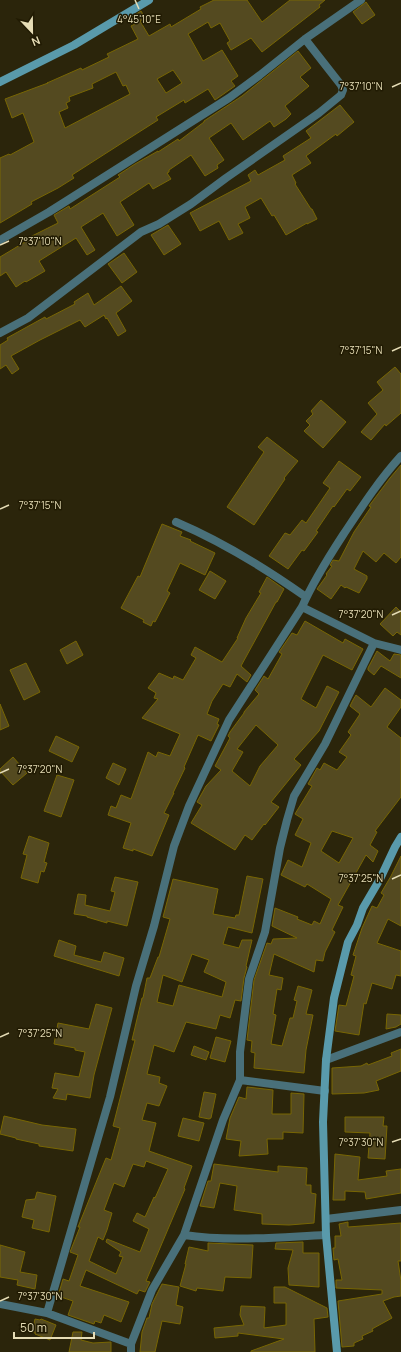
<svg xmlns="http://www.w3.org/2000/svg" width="401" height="1352" font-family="Manrope,sans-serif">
  <rect width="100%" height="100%" fill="#2b250b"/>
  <!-- building -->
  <path fill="#544a20" stroke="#786603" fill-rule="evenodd" d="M214 0H247L262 22 290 0H325L319 5 320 7 262 52 251 38 231 50 227 43 230 41 220 23 211 28 208 22 188 34 203 61 222 50 238 76 231 81 235 86 215 100 208 89 185 103 184 100 156 117 158 120 136 134 72 175 74 178 58 188 31 202 32 204 0 223V158L9 154 10 155 34 142 23 113 12 118 5 99 48 83H47L81 68 82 70 109 57 107 54 138 39 131 26 135 24 132 17 141 11 145 18 140 21 149 36 170 24 171 27 201 9 200 7ZM173 70 182 83 166 93 157 79ZM116 72 123 86 126 85 130 94 65 128 59 112 68 108 66 103 70 101 69 97 93 88 92 84Z
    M366 2 375 15 362 24 353 12Z
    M298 51 311 68 300 77 309 86 285 106 291 114 286 119 274 127 270 121 243 140 231 123 209 138 224 160 217 165 218 168 205 176 191 155 169 170V172L167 173 171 179 153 189 149 183 120 202 134 225 117 236 103 213 81 227 95 250 87 255 76 238 39 261 45 271 26 282 25 281 16 287 6 272 0 276V257L25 242 24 240 58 223 54 215 69 206 70 209 120 177 118 175 135 164 158 151V152L178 139 179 141 204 122V121L242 96Z
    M340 105 354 122 337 136 336 134 306 156 311 163 292 175 296 183 295 184 311 209H312L317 219 307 224V223L286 235 274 215 272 216 261 198 245 207 250 218 238 224 243 233 229 240 219 221 200 231 190 213 251 181 248 175 255 170 258 175 285 160 283 156 311 138 306 131Z
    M168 225 181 244 164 255 151 235Z
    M124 253 137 272 122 283 108 264Z
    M121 286 132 301 116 313 126 331 118 336 107 318 106 319 104 315 85 327 80 320 40 340 11 356 19 369 12 374 6 365 0 369V345L8 340 7 338 45 317 46 319 75 304 74 302 88 293 94 305Z
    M395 367 401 374V413L386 426 385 424 371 440 361 432 377 414 368 403 383 390 377 382Z
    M321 400 346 422 323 448 304 431 310 425 306 421 313 414 311 411Z
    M267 437 298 461 284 478 285 479 254 525 227 507 264 452 258 447Z
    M339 461 361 477 350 491 347 489 334 507 333 506 316 531 318 532 304 551 302 550 288 569 269 556 285 533 290 535 302 520 306 523 330 488 323 483Z
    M401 465V557L396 563 384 553 376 562 363 551 354 569 367 576V579L359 593 346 587 345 588 341 585 331 599 317 589 327 575 326 574 332 566 330 565 333 560 339 561 354 532 371 507 369 506 390 478Z
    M162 524 182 532 180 536 191 540 190 541 215 553 205 575 180 563 167 591 170 593 155 622 153 621 151 626 143 622 144 620 121 608 138 576 140 577Z
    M210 571 226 581 215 599 199 590Z
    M267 577 284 589 277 602H276L241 666 251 675 247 682 237 674 230 687 223 684 212 701 207 714 219 719 217 724 219 725 211 741 198 735 184 767 185 768 173 793H174L164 813 169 815 152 856 133 849V851L123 848 131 823 108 815 111 806 116 808 121 795 131 799 148 752 156 757 158 752 170 756 180 734 142 718 158 699 154 698 156 693 148 688 159 673 173 679 174 676 183 680 196 658 191 655 195 647 222 662 238 638H237L246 618 261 593 259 592Z
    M396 607 401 612V635L397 632 393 636 380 624Z
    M305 621 343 643 345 639 363 649 352 670 323 655 301 699 316 708 327 686 339 692 319 731 294 759 301 765 271 802 279 807 265 825 264 824 252 840 245 835 235 850 191 823 202 805 197 802 206 786 221 770 215 766 230 738 228 736 230 732 244 713V712L259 694 255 690 264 676 268 679 282 654 279 652 292 633 297 635ZM256 725 278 745 260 766 250 786 232 771 243 752 237 749Z
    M76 641 83 655 67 664 60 650Z
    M377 651 390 661 394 654 401 655V678L381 666 374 675 368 670V668Z
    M26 663 40 692 24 700 10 670Z
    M385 688 401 700V707L387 727 401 738V797L375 831 377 832 370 845 378 851 373 862 366 855 338 905 343 907 332 930 335 932 325 952 323 961 316 960 314 972 274 954 269 975 283 978 281 990 277 989 273 1014 276 1015 271 1044 282 1046 290 1018H293L297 1001 294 1000 298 986 312 990 306 1014 313 1015 306 1050 304 1073 254 1068 255 1053 251 1052 252 1041 247 1040 254 980 267 943 271 944 273 939 297 938 272 926 275 908 298 917 297 919 312 925 314 921 320 924 331 899 307 884 305 887 281 875 288 860 302 867 311 843 295 835 303 819 295 814 312 786 308 784 317 768 320 770 324 763 337 770 347 757 339 752 351 735 348 732 360 714 350 706 353 700 356 695 371 707ZM332 831 353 838 339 863 321 851Z
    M0 704 9 726 0 730Z
    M56 736 79 747 72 762 49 751Z
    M13 757 27 773 13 785 0 771V769Z
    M113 763 126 769 119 785 106 778Z
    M57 775 74 780 61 817 44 811Z
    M29 836 49 843 44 862 47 863 44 872 41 871 38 883 21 878 27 855 23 854Z
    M401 856V926L388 919 377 943 401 951V976L396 975 392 989 372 983 366 1004 364 1003 359 1035 335 1031 339 1005 346 1006 354 976 351 975 356 956 353 955 362 928 372 906 377 908 384 895 381 893 391 876Z
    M247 876 263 879 252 933 228 927 223 944 239 948 242 940H252L246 966 247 967 244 978 241 1001 235 1000 230 1018 220 1015 216 1029 186 1022 174 1052 154 1045 147 1074 160 1077 159 1083 167 1086 159 1106 147 1103 142 1120 156 1123 149 1151 192 1166 184 1188 185 1189 146 1281 150 1282 145 1292 139 1290 137 1294 86 1270 80 1286 129 1302 121 1322 104 1315 101 1323 95 1321 94 1324 68 1315 73 1301 58 1296 63 1279 69 1281 78 1255 70 1252 80 1227H78L106 1158 111 1160 120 1128 113 1126 135 1040H132L142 998H143L147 978H150L158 957H159L170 919 163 917 173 879 218 889 213 914 235 918 236 915H239ZM192 954 209 960 204 972 226 982 222 997 179 985 173 1006 157 1002 163 975 182 982ZM146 1161 168 1169 155 1198 154 1197 145 1217 137 1213 133 1221 149 1229 140 1252 107 1239 106 1242 121 1252 119 1256 123 1257 116 1274 89 1261 98 1237 103 1240 107 1230 112 1213 104 1210 114 1183 124 1187 133 1164 144 1167Z
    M115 877 138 882 127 926 107 921V923L87 917V916L74 914 78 894 86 895 85 905 110 911 115 892 111 891Z
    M59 940 76 946 74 955 101 962 104 952 124 958 119 976 54 956Z
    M96 1004 112 1008 94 1075 90 1098 67 1094 66 1100 53 1098 58 1089 52 1088 55 1073 79 1077 85 1052 75 1050V1048L54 1044 58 1023 89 1029Z
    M387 1014 401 1015V1024L396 1027 386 1029Z
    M216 1037 231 1041 225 1062 210 1058Z
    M194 1046 209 1052 206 1060 191 1055Z
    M401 1049V1071L376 1081 379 1090 364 1093 332 1094V1068L361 1066 367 1063 368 1065 392 1056 391 1053Z
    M247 1087 273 1090 272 1114H291V1093L304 1094 303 1133 283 1132V1139H267L268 1154 239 1156 241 1141 226 1139 230 1118 239 1097 246 1099Z
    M204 1092 216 1094 211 1118 209 1119 199 1117Z
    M4 1116 42 1125 76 1129 73 1151 39 1146V1144L16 1139V1138L0 1134Z
    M345 1117H384L383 1126H387L385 1159 368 1158 370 1133 345 1132Z
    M183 1118 204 1123 199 1141 178 1136Z
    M335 1154 360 1157 358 1180 387 1176 386 1171 401 1169V1193L366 1199 365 1192 345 1191V1200H333Z
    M214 1164 278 1172V1166L307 1168 306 1185H311V1193L316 1194 314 1223 289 1225 262 1224V1214L234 1210 237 1186 220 1183 214 1208 200 1206 208 1181H211Z
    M37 1192 56 1196 49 1232 32 1228 34 1220 22 1217 26 1200 35 1199Z
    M348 1222V1227L401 1223V1261H398L401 1281V1296L394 1297 383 1301 392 1318 372 1329 373 1331 362 1336 363 1339 354 1343V1346L342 1347 338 1301 382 1294V1290L336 1288V1280H342L338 1259 334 1260 333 1248H335V1236H341L339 1224Z
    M303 1242V1253H319V1287L289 1285 288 1268 293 1250 275 1249 276 1243Z
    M208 1243 253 1245 251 1278 225 1277 223 1291 197 1288 196 1291 180 1286 186 1264H185L189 1247 208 1251Z
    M0 1245 25 1252 20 1272 37 1275 35 1289 17 1285 18 1280 0 1277Z
    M162 1284 179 1287 176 1305 183 1307 180 1324 162 1321 155 1352H140L142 1332 147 1318H149L152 1304Z
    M274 1287H285L327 1308 328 1317 314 1319 315 1352H251V1351L284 1339 238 1333V1336L215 1338 214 1328 244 1325 240 1315 241 1306 265 1307 264 1328 286 1325V1303H274Z
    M35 1319 40 1320 41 1319 56 1325 50 1340 35 1334V1332H32Z
    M73 1332H82L81 1340 93 1343 111 1342V1352H69Z"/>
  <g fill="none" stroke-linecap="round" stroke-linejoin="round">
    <!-- street -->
    <path stroke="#49707a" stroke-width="8" d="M0 240 49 212 229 98 260 75 305 39 361 0
      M0 333 28 318 141 232 159 224 191 204 226 178 319 113 341 95 343 90 341 85 305 39
      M176 522C223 542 265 568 306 597
      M302 607 374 643 401 650
      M326 1060 401 1032
      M240 1080 325 1091
      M326 1219 401 1210
      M184 1235C230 1242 279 1237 326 1235
      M0 1304 47 1313 131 1344
      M47 1313 110 1097 136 986 154 926 174 846 189 806 229 720 302 607C313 582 328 558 343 535 361 508 379 480 401 456
      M131 1352V1344L152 1290 184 1235 223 1120 240 1080V1052L249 979 265 932 280 848 287 820 294 796 325 744 374 643"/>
    <!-- secondary -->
    <path stroke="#599aab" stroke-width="8" d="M0 82 74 45 149 0
      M337 1352 326 1235 323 1122 326 1060 334 998 348 942 357 925 363 908 380 879 395 847 401 837"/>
  </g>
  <!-- ticks -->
  <path fill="none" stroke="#e6ddb6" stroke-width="1.5" d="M135 0 139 9M392 87 401 83M0 245 9 241M392 351 401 347M0 509 9 505M392 615 401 611M0 773 9 769M392 879 401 875M0 1037 9 1033M392 1142 401 1139M0 1301 9 1297"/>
  <g font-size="10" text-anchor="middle" fill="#e6ddb6" stroke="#211b03" stroke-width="3" stroke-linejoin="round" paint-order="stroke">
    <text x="139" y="23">4°45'10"E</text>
    <text x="361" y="90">7°37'10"N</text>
    <text x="40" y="245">7°37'10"N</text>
    <text x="361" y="354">7°37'15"N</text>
    <text x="40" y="509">7°37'15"N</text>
    <text x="361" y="618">7°37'20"N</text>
    <text x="40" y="773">7°37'20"N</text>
    <text x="361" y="882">7°37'25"N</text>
    <text x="40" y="1037">7°37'25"N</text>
    <text x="361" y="1146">7°37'30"N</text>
    <text x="40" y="1300">7°37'30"N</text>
  </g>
  <!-- north arrow -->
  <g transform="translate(32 32) rotate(158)" stroke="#211b03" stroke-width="3" paint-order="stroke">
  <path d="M0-3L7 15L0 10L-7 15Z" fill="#e6ddb6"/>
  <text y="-6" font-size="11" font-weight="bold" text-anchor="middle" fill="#e6ddb6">N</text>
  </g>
  <!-- scale -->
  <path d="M14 1332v6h80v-6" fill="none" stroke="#e6ddb6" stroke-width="2"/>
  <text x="20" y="1332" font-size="12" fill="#e6ddb6" stroke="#211b03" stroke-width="3" paint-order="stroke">50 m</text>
</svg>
